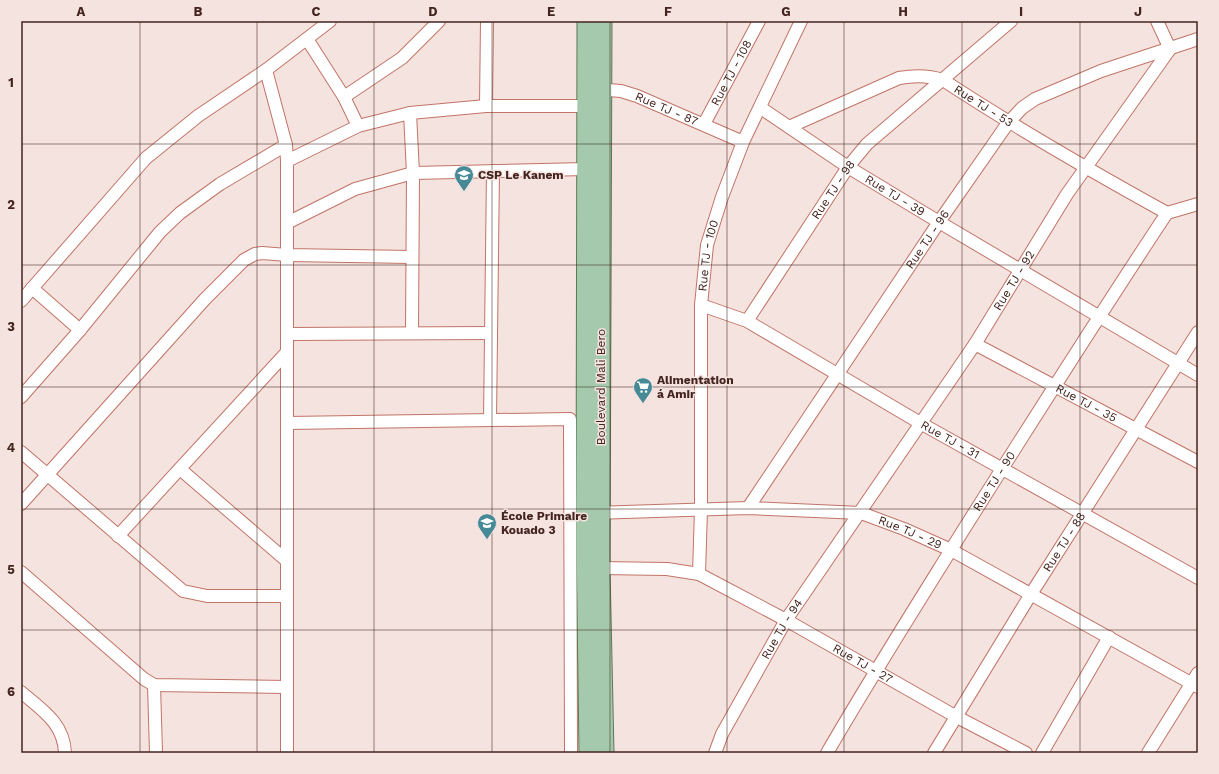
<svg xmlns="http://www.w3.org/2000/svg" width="1219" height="774" font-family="'Work Sans',sans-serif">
  <rect width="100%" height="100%" fill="#f5e3e0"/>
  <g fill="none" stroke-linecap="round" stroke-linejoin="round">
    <!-- street casing -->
    <g stroke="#c17467" stroke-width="14">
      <g id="street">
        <path d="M1157 21 1170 49"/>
        <path d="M307 39 344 97 358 126"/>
        <path d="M266 70 286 145 287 161V753"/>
        <path id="s1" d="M595 89 621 91 637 96 743 142"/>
        <path d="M344 97 402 58 439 21"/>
        <path d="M486 106 487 21"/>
        <path id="s2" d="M761 108 848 167 939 222 1198 375"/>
        <path d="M410 113 413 173 412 333"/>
        <path id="s3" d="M704 124 759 21"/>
        <path id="s4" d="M789 127 899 78C915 75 928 75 943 80 1016 128 1091 171 1167 213"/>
        <path d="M287 161 358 126 410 113 486 106H586"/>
        <path d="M1167 213 1198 204"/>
        <path d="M287 223 355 189 413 173 586 169"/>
        <path d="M32 288 80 330"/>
        <path d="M21 301 146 158 198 116 266 70 330 21"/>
        <path id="s5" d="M701 305 747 321 922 424 1198 578"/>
        <path id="s6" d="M747 321 848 167 867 144 1011 21"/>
        <path d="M287 334 490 333"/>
        <path id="s7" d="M975 344 1198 462"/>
        <path d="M21 397 80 330 160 232 180 213 220 184 286 145"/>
        <path d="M490 420 493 171"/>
        <path d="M287 423 570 419 571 753"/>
        <path d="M21 452 183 591 207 596H287"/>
        <path d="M180 469 287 561"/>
        <path d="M21 504 205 299 244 260 255 254 262 253 287 255 412 257"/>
        <path id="s8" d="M748 508 939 222 1008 123 1022 108 1035 99 1101 71 1198 39"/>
        <path id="s9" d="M594 513 748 508 861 513 904 529 951 550 1198 687"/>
        <path d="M118 536 287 352"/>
        <path id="s10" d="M600 568 667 569 699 574 786 620 955 716 1026 753"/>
        <path d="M21 572 144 679 154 685 287 687"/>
        <path id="s11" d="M699 574 701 509V305L707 245 722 197 743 142 801 21"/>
        <path d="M154 685 156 753"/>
        <path d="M21 692C42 710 64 723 65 753"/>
        <path id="s12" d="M715 753 722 734 786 620 975 344 1067 194 1170 49"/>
        <path id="s13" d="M827 753C871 677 918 603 964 529 1031 423 1098 317 1167 213"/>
        <path id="s14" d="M934 753 1031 594 1198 332"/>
        <path d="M1042 753 1109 637"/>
        <path d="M1148 753 1198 673"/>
      </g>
    </g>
    <!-- primary casing -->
    <g stroke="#5c7857" stroke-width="21">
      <path id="primary" d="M587 21 586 536 589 753
        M602 21 600 568 604 753"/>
    </g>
    <!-- street -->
    <use href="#street" stroke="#fff" stroke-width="12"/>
    <!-- primary -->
    <use href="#primary" stroke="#a5c9ac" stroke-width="19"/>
  </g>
  <!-- grid -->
  <path fill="none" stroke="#43241e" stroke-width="1" stroke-opacity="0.55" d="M140 21V753M257 21V753M374 21V753M492 21V753M610 21V753M727 21V753M844 21V753M962 21V753M1080 21V753M21 144H1198M21 265H1198M21 387H1198M21 509H1198M21 630H1198"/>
  <!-- icons -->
  <defs>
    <g id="school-pin" transform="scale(1)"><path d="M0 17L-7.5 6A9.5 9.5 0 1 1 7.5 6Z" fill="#458a96" stroke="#f5e3e0"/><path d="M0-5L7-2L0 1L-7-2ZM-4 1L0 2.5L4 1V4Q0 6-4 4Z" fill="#fff"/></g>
    <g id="supermarket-pin" transform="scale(1)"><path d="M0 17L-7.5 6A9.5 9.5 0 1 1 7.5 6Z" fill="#458a96" stroke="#f5e3e0"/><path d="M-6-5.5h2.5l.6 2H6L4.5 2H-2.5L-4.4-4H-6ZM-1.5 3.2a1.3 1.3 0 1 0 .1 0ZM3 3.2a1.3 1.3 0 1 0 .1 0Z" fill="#fff"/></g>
  </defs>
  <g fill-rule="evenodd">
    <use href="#school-pin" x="464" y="175"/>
    <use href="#supermarket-pin" x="643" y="387"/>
    <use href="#school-pin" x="487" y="523"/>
  </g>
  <g text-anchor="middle" stroke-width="3" stroke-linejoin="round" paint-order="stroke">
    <!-- street labels -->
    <g font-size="12" fill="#43241e" stroke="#f5e3e0">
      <text dy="4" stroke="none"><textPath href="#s3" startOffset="58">Rue TJ - 108</textPath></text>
      <text dy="4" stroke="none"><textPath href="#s4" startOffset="213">Rue TJ - 53</textPath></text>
      <text dy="4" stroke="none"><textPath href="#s1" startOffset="75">Rue TJ - 87</textPath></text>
      <text dy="4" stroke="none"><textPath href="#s6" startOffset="157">Rue TJ - 98</textPath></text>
      <text dy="4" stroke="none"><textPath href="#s2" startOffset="160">Rue TJ - 39</textPath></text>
      <text dy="4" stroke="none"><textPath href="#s8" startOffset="323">Rue TJ - 96</textPath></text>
      <text dy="4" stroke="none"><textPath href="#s11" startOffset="319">Rue TJ - 100</textPath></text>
      <text dy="4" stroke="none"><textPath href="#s12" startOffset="560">Rue TJ - 92</textPath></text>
      <text transform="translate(601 387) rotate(-90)" y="4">Boulevard Mali Bero</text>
      <text dy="4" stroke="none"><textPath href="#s7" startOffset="126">Rue TJ - 35</textPath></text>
      <text dy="4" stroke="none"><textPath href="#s5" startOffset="284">Rue TJ - 31</textPath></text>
      <text dy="4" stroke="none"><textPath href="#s13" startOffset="319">Rue TJ - 90</textPath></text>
      <text dy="4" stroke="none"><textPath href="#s9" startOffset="320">Rue TJ - 29</textPath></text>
      <text dy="4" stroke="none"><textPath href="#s14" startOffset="248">Rue TJ - 88</textPath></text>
      <text dy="4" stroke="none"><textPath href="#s12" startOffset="141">Rue TJ - 94</textPath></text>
      <text dy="4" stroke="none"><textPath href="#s10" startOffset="286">Rue TJ - 27</textPath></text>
    </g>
    <!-- poi labels -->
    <g font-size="12" font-weight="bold" fill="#43241e" stroke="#f5e3e0" text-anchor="start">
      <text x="478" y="179">CSP Le Kanem</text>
      <text x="657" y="384">Alimentation<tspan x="657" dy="14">á Amir</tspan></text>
      <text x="501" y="520">École Primaire<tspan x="501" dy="14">Kouado 3</tspan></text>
    </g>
  </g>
  <!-- border -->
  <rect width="1219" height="774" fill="none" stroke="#f5e3e0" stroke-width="44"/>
  <rect x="22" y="22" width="1175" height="730" fill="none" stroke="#43241e" stroke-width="1.5"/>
  <g font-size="13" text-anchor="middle" font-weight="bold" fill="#43241e">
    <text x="81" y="16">A</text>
    <text x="198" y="16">B</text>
    <text x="316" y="16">C</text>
    <text x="433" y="16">D</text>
    <text x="551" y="16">E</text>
    <text x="668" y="16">F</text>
    <text x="786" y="16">G</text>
    <text x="903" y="16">H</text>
    <text x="1021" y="16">I</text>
    <text x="1138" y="16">J</text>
    <text x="11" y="87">1</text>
    <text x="11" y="209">2</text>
    <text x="11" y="331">3</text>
    <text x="11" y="452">4</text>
    <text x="11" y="574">5</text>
    <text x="11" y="696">6</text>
  </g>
</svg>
